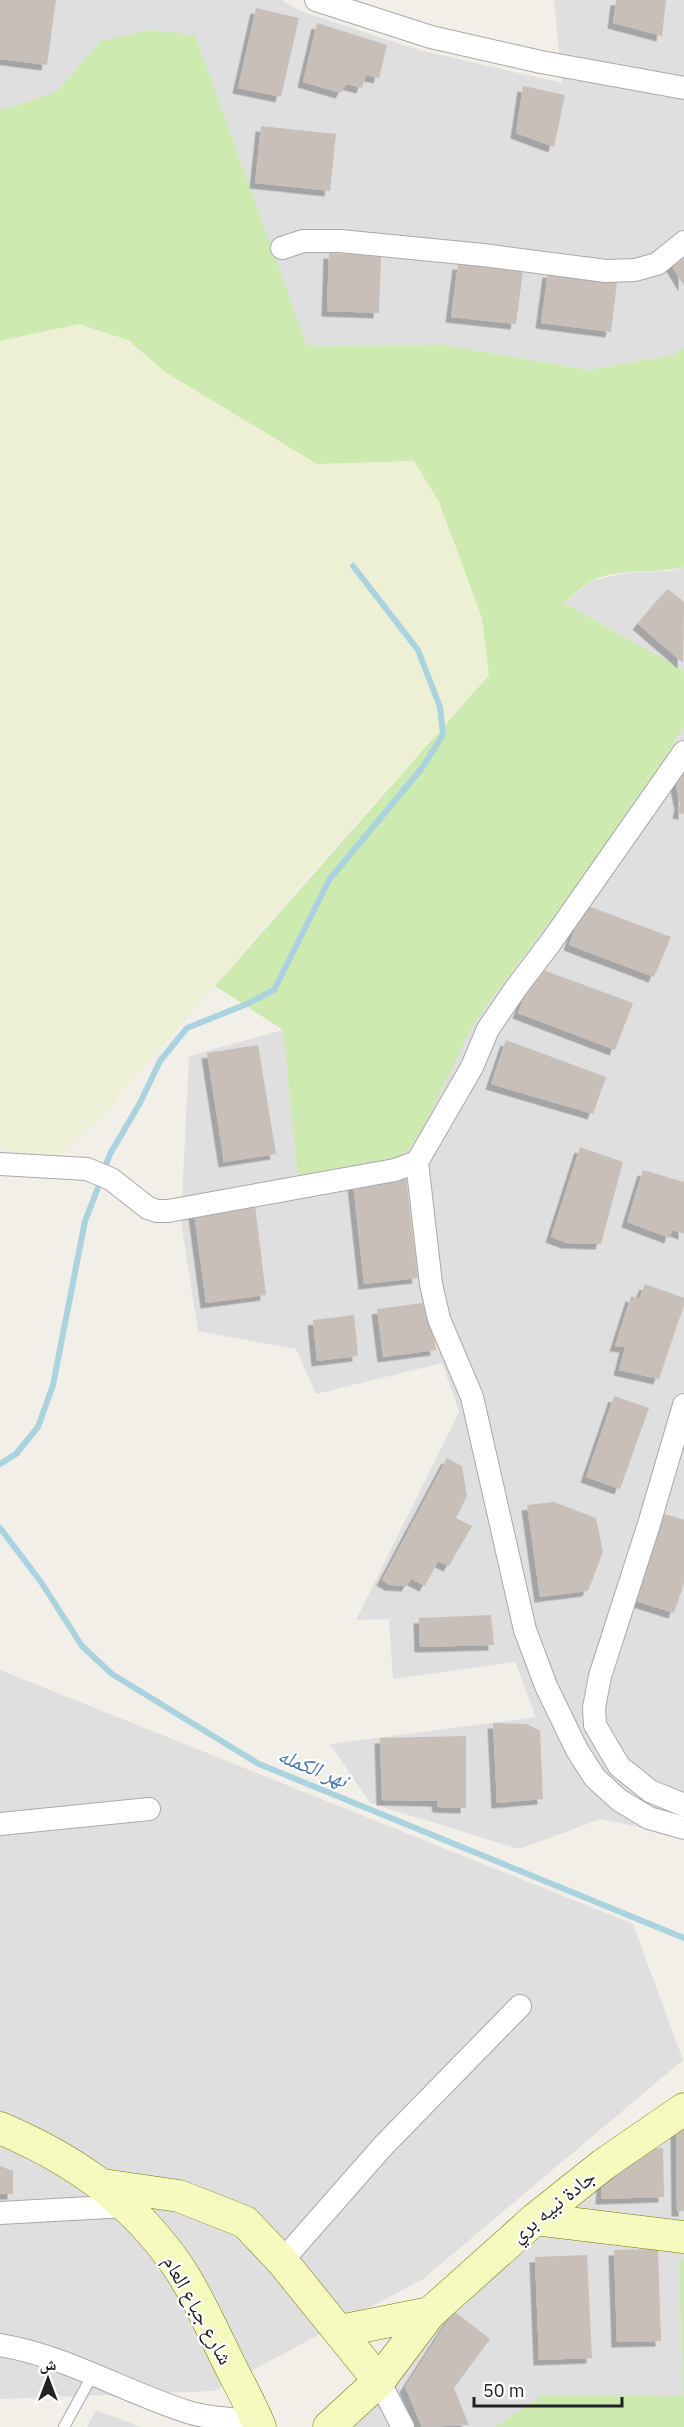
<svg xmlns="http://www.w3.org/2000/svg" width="684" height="2427" font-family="'IBM Plex Sans','Noto Naskh Arabic',sans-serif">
  <defs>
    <filter id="shadow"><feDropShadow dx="-5.5" dy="5.5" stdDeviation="0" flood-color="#0004"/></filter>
  </defs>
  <rect width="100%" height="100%" fill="#f2efe9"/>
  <!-- residential -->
  <path fill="#e0dfdf" d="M0 0H282L300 11 419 50 562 83 554 0H684V348L673 355 588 370 445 345 307 346 101 41 56 92 6 109H0Z
    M684 566V673L680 668 564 603 592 581 624 573 670 571Z
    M684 726V1837L601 1819 519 1849 370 1803 330 1744 536 1717 515 1662 393 1679 389 1619 356 1620 459 1412 442 1363 316 1394 296 1349 198 1331 181 1221 189 1056 283 1030 299 1178 468 1034 485 1008 643 797Z
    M0 1670 633 1924 683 2060 423 2279 214 2391 0 2399Z
    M684 2095V2427H354L421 2346 442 2312 604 2154 663 2104Z
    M96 2410 141 2427H87Z"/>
  <!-- farmland -->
  <path fill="#eef0d5" d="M79 324 128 340 165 372 317 464 414 461 439 502 482 618 489 675 300 886 106 1112 60 1155 8 1151 0 1145V341Z"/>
  <!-- grass -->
  <path fill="#cdebb0" d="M150 30 195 35 307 346 445 345 588 370 673 355 684 348V566C655 576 617 566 590 582 581 588 572 596 564 603L680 668 684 673V726L643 797 485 1008 468 1034 424 1126 410 1148 396 1159 298 1178 283 1030 215 986 489 675 482 618 439 502 414 461 317 464 165 372 128 340 79 324 0 341V109H6L56 92 101 41Z
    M679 2260H684V2427H495L543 2395 683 2396Z"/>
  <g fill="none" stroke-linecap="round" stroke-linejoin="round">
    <!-- stream -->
    <path stroke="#aad3df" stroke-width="6" d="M104 1170 110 1154 140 1103 160 1061 187 1028 247 1004 274 990 329 880 422 768 443 735 440 707 418 650 353 566
      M0 1464 16 1454 38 1427 53 1385 85 1221 101 1180
      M0 1528 41 1582 82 1646 112 1674 259 1764 684 1938"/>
  </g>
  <!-- building -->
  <path fill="#c7bfb8" filter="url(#shadow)" d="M0 0H56L47 65 0 59Z
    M616 0H666L662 36 613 23Z
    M256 8 299 18 281 97 238 88Z
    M317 23 387 45 379 78 366 75 362 88 346 84 341 93 303 82Z
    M523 86 565 95 554 147 516 133Z
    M261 126 336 134 330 191 255 183Z
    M684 250V286L670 263Z
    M329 253 381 255 379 313 327 311Z
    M458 264 523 271 516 324 451 317Z
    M548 272 617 282 611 332 541 323Z
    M668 589 684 602 683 663 638 624Z
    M684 767V814L678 813 680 804 676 785 677 776Z
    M583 904 671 937 654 977 569 945Z
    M535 967 633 1003 615 1050 518 1013Z
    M506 1040 606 1077 593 1114 491 1084Z
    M258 1045 276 1154 224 1162 207 1053Z
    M580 1147 623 1162 601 1244 567 1243 551 1237Z
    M643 1170 684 1182V1234L672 1230 670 1238 627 1222Z
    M406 1177 418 1278 364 1284 353 1183Z
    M255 1205 266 1295 206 1303 194 1213Z
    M645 1284 684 1298V1305L659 1379 619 1370 625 1347 615 1346 631 1296 639 1299Z
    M430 1302 436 1350 383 1357 377 1309Z
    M354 1315 358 1356 317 1361 313 1320Z
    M614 1396 649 1408 620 1489 586 1477Z
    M447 1458 462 1466 467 1496 456 1518 472 1526 449 1566 438 1561 425 1586 411 1579 407 1586 390 1585 382 1580Z
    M554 1502 596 1518 603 1552 588 1591 540 1597 527 1505Z
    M658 1512 684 1520V1583L674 1613 629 1599Z
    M491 1615 494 1645 420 1647 419 1618Z
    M493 1723 527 1724 540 1731 543 1799 497 1803Z
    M466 1736V1808L438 1807 437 1801 382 1800 380 1738Z
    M676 2129H684V2211H677Z
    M663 2148 664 2197 601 2199 603 2170 644 2149Z
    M0 2166 13 2171V2194H0Z
    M658 2249 661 2341 617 2342 614 2250Z
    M587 2255 592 2358 539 2360 535 2257Z
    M454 2311 490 2339 454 2388 469 2425 422 2427 405 2387Z"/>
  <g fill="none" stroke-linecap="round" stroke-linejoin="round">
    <!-- lane casing -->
    <g stroke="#a9a9a9" stroke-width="12">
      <path id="lane" d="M64 2427 93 2374"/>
    </g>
    <!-- street casing -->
    <g stroke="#a9a9a9" stroke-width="24">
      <path id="street" d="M316 0 431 37 541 62 684 88
        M282 248 303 241H340L483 255 606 271 635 270 657 264 684 242
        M417 1162 431 1284 439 1319 472 1397 525 1630 546 1686 577 1750 595 1778 619 1800 649 1818 684 1828
        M0 1164 87 1169 111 1179 148 1208 157 1211H168L395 1170 417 1162 472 1067 488 1029 516 988 551 942 684 752
        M684 1405 649 1524 600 1676 594 1708 595 1725 619 1766 650 1791 684 1805
        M0 1824 149 1809
        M0 2213 126 2206
        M282 2261 384 2145 520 2006
        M0 2345C67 2356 124 2392 188 2412 210 2419 234 2419 257 2421
        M379 2381 403 2427"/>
    </g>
    <!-- secondary casing -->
    <g stroke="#707d05" stroke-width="33">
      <path id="secondary" d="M0 2128C73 2159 131 2199 177 2265 195 2291 208 2321 222 2349 234 2375 249 2400 260 2427
        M103 2185 179 2196 245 2222 282 2261 379 2381
        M535 2219 684 2237
        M340 2331 430 2313
        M329 2427 379 2381 430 2313 535 2219 604 2164 684 2109"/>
    </g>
    <!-- lane -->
    <use href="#lane" stroke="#fff" stroke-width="10"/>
    <!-- street -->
    <use href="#street" stroke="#fff" stroke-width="22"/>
    <!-- secondary -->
    <use href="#secondary" stroke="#f7fabf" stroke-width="32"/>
  </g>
  <g text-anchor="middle" stroke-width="4.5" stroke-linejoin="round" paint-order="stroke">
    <!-- street labels -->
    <g font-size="21" fill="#222" stroke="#fff">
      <text transform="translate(553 2206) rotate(-39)" y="7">جادة نبيه بري</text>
      <text transform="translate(198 2310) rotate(61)" y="7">شارع جباع العام</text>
    </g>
    <!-- water labels -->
    <g font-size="22" font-style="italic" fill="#4a7aab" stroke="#fff">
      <text transform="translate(313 1767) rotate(22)" y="8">نهر الكمله</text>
    </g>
  </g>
  <!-- north arrow -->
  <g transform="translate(48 2379)" stroke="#ffffff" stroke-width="4.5" paint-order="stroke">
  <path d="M0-4.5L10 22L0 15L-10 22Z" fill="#222222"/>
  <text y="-9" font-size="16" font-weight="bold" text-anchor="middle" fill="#222222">ش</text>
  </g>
  <!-- scale -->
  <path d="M474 2397v9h148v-9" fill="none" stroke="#222222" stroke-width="3"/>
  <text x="483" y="2397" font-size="18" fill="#222222" stroke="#ffffff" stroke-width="4.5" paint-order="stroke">50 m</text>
</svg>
